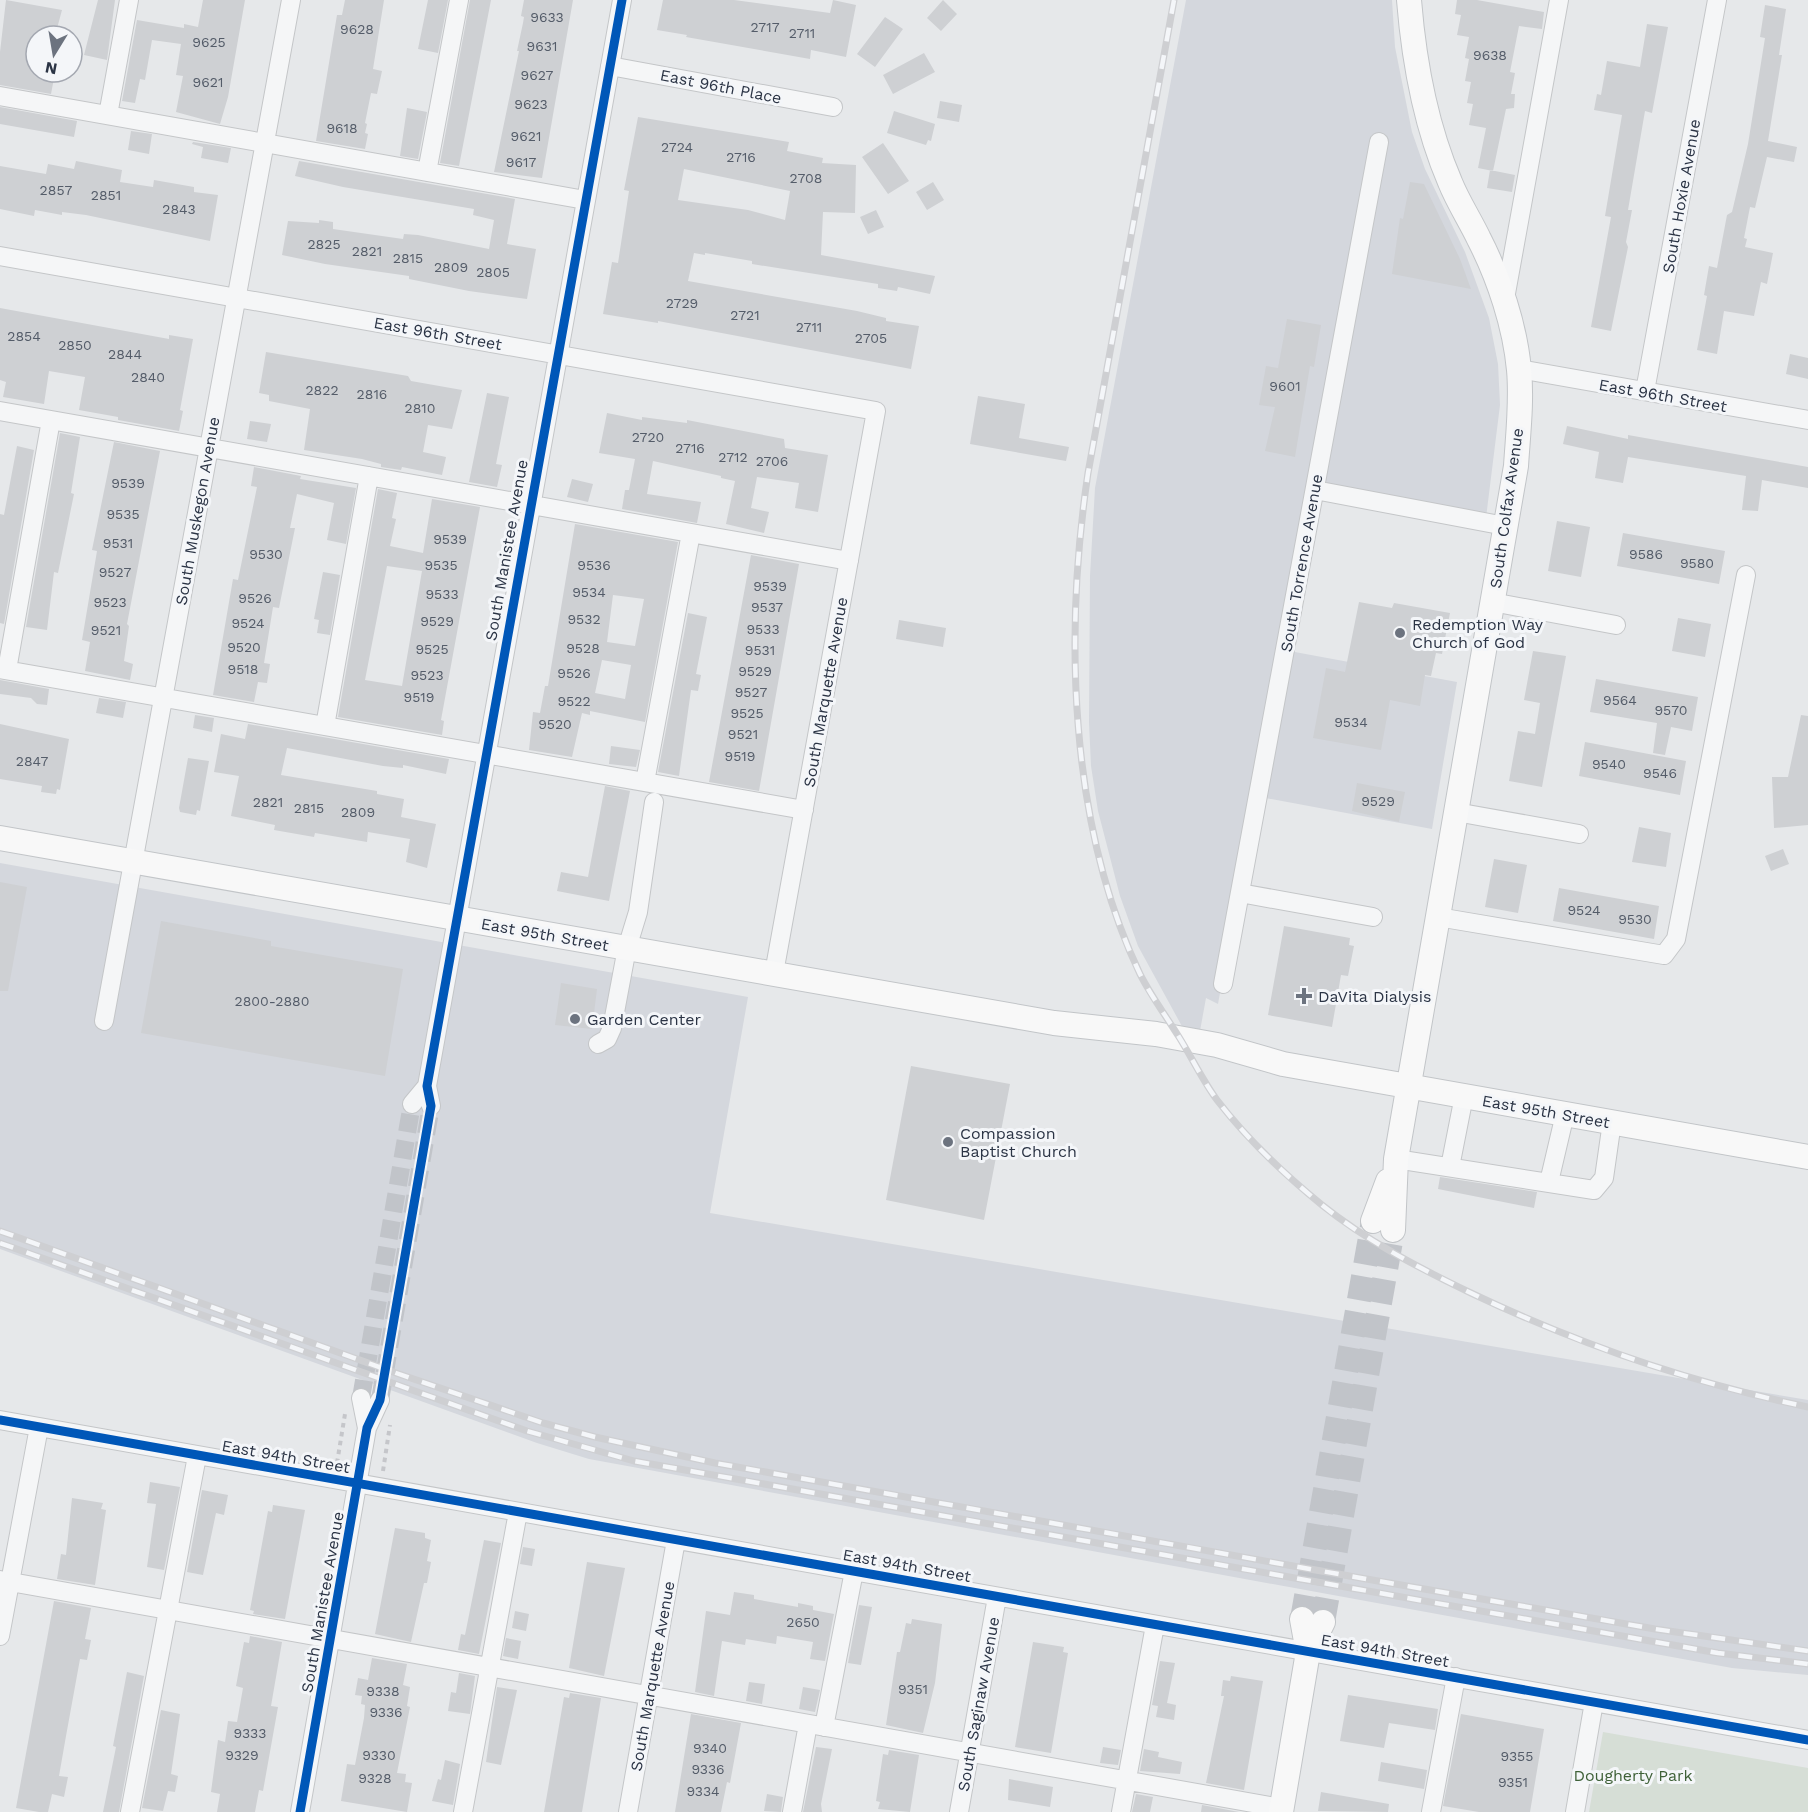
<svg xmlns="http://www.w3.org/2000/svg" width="1808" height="1812" font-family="'Work Sans',sans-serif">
  <rect width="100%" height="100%" fill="#e6e8ea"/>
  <!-- built -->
  <path fill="#d4d7dd" d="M1186 0H1392L1395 47 1412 132 1425 169 1465 252 1489 318 1498 364 1500 405 1485 526 1311 493 1284 650 1457 682 1432 829 1255 796 1218 1004 1206 998 1200 1031 1184 1030 1138 946 1120 896 1098 811 1091 766 1089 722 1090 576 1095 488Z
    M0 863 748 997 710 1213 1808 1400V1675L1732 1668 589 1459 537 1443 0 1249Z"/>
  <!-- green -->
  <path fill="#d6ded6" d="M1603 1732 1808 1768V1812H1589Z"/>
  <!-- building -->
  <path fill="#ced0d3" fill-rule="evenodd" d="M6 0 62 10 55 36H36V72L55 73 51 94 0 85V52Z
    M98 0H115L107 60 84 55Z
    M203 0H245L228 97 220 124 176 112 183 76 176 75 181 44 152 40 145 80 140 79 135 103 122 101 137 20 184 28V24L198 27Z
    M345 0H384L373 69 382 71 377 94 371 93 365 123 367 124 365 133 368 134 365 149 316 141 337 15H342Z
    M428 0H448L438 53 418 49Z
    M470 0H491L459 166 440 163Z
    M524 0H573L542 178 494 172 519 51H517L523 23 524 17 521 16Z
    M663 0H734L830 13 833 0 856 5 846 57 811 50 810 59 686 37 687 35 657 30Z
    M943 0 957 14 941 31 927 18Z
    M1457 0H1477L1544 12 1542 29 1519 26 1510 72 1515 73 1511 94H1515L1514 108 1506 109 1493 171 1478 168 1486 128 1469 125 1473 104 1467 103 1471 82 1465 81 1469 59 1465 58 1469 37 1457 35 1461 15 1455 14Z
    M1765 5 1786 9 1779 55H1782L1768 141 1797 147 1794 162 1767 157 1755 208 1750 207 1744 238 1747 239 1745 247 1773 253 1767 284 1761 282 1754 316 1724 311 1717 354 1697 350 1707 296 1704 295 1709 266 1717 268 1727 215 1732 212 1748 144 1765 38 1760 37Z
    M885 17 903 29 875 67 857 54Z
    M1647 24 1668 27 1652 113 1645 111 1628 210H1632L1626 242 1628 247 1611 331 1591 327 1611 217 1605 216 1622 115 1594 110 1597 94 1601 95 1607 61 1640 67Z
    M924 53 935 72 893 94 883 75Z
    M940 101 962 105 959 122 937 118Z
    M0 107 77 121 74 137 0 124Z
    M407 108 427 112 418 159 400 156Z
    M894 111 935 124 931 141 928 140 926 145 887 133Z
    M638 117 789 142 787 151 823 158 822 163 856 165 855 213 823 212 821 255 935 276 930 294 898 287 897 291 878 288V284L752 264V261L705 253V255L694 253 688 281 857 311 886 318V321L919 326 911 369 658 321V323L603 314 612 262 618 263 629 191 624 190ZM684 169 790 191 785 220 748 210 678 200Z
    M131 131 152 134 149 154 128 150Z
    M193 142 231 148 228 163 201 158 203 147 192 144Z
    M883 143 909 181 888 194 862 157Z
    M76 161 122 170 120 182 153 187 154 180 194 187V192L218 195 210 241 86 215 62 212V215L35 210 34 216 0 209V166L46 174 48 164 74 169Z
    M299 161 515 199 507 244 536 249 527 299 469 291 409 279V276L325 264 282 255 288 221 319 223V220L333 222V229L403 239 404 234 418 235 489 249 494 220 473 215 474 209 343 187 295 176Z
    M1490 170 1515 175 1512 192 1487 188Z
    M933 182 944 200 927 210 916 192Z
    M1410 182 1424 184 1460 259 1471 289 1392 274 1400 218 1403 219Z
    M876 210 884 227 868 234 860 217Z
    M0 308 169 339V335L193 339 180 410 183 411 179 431 118 420V417L79 410 85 377 49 371 44 404 3 397 6 382 0 380Z
    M1287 319 1321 325 1314 367 1310 366 1295 457 1265 451 1275 407 1259 405 1266 366 1278 368Z
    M266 352 408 376 411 381 462 390 452 429 428 425 423 452 446 457 442 475 402 467 401 470 381 467V464L362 459 304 450 310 409 269 401V395L259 393Z
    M1790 354 1808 358V379L1786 374Z
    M487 393 509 397 496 464 502 465 497 487 469 482Z
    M978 396 1025 404 1019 438 1069 447 1066 461 970 444Z
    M607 413 642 420V417L687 423V420L784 439 785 448 828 455 818 512 795 508 799 483 757 477 751 508 769 512 764 533 726 524 735 481 721 478V476L653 461 647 494 701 502 697 523 622 509 625 490H629L635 459 599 453Z
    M250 421 271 424 267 442 247 439Z
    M1567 426 1628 439V435L1808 467V488L1762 480 1758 511 1742 510 1746 476 1628 457 1623 483 1595 478 1599 452 1563 444Z
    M60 433 80 437 71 493 74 494 58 573 54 572 47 630 26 627Z
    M114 442 160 451 127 624 129 626 124 661 133 664 130 680 85 671 90 642 82 640 97 551 92 550Z
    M17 446 34 450 4 624 0 623V514L4 515Z
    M254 467 301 476 300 479 356 488 346 544 327 540 334 503 297 494 290 528H295L279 608 273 607 264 663 270 664 267 683 258 682 254 702 213 695 233 579 238 580 257 487 251 486Z
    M572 479 593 484 588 502 567 497Z
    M378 489 397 493 392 518 396 519 390 546 423 553 432 499 480 507 441 720 444 721 442 735 338 717ZM387 566 422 571 402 686 365 680Z
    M1557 521 1590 527 1581 577 1548 571Z
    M575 524 678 542 645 722 590 711V715L582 713 572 757 529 750 533 712 540 713 545 686H548ZM613 595 644 599 635 646 607 642ZM602 660 631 665 625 699 595 693Z
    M1623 533 1725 551 1719 584 1617 566Z
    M751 555 799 564 759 791 709 782Z
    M323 572 340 575 330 635 317 633 319 620 314 619Z
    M1359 602 1392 608 1394 603 1450 613 1442 654 1436 653 1431 676 1425 675 1420 706 1390 700 1381 750 1313 738 1326 668 1345 672Z
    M688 613 707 617 696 674 701 675 698 691 691 690 679 776 658 772Z
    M1678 618 1711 624 1705 657 1672 651Z
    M899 620 946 628 943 647 896 639Z
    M1533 651 1566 656 1542 787 1509 781 1518 731 1535 734 1540 703 1524 700Z
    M1596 679 1698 697 1692 731 1671 727 1665 755 1653 753 1657 723 1590 712Z
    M0 680 49 689 47 705 37 704 31 698 0 694Z
    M99 698 126 702 123 718 96 713Z
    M195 715 214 718 212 732 193 728Z
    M1801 715 1808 716V825L1774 828 1772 777H1788Z
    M0 724 69 739 60 790 57 789 56 794 41 792 42 786 0 779Z
    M248 724 449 759 446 774 403 765V768L383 766 287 748 281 775 377 791V794L404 799 401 817 436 824 427 868 406 862 410 839 368 832 367 842 315 833 314 837 274 830 275 825 231 816 239 776 214 772 221 734 245 739Z
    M1585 742 1686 761 1680 795 1579 776Z
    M611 746 640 750 636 767 609 764Z
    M188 758 209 761 200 811 197 810 196 815 180 812 179 808Z
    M1357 783 1405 792 1399 822 1352 811Z
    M605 786 630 791 609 901 557 891 561 872 588 877Z
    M1639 827 1671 833 1666 867 1632 862Z
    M1783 849 1789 864 1771 871 1765 856Z
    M1494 859 1527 865 1518 913 1485 907Z
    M0 882 27 887 8 991H0Z
    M1559 888 1659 906 1654 939 1553 921Z
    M161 921 271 941V946L403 969 385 1076 141 1033Z
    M1284 926 1350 938 1349 945 1354 946 1348 976 1341 975 1332 1027 1268 1015Z
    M561 983 597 989 592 1029 555 1025Z
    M911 1066 1010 1084 984 1220 886 1200Z
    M1440 1177 1537 1192 1534 1208 1438 1189Z
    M150 1482 180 1487 164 1570 147 1567 156 1504 147 1503Z
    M202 1490 228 1495 224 1515 216 1513 203 1575 187 1572Z
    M72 1498 103 1503 101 1509 106 1510 95 1585 57 1579 61 1554 66 1555Z
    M273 1505 305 1510 285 1619 253 1614 254 1611 250 1610 268 1511 272 1512Z
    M395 1528 425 1533V1538L431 1540 427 1561 431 1562 427 1583H424L411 1642 375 1634Z
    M484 1540 501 1543 479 1654 458 1650 461 1634 465 1635Z
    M523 1547 535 1549 532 1566 520 1564Z
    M587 1562 625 1568 604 1676 569 1668Z
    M734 1592 754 1595V1599L798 1607V1603L813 1606V1610L834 1614 825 1661 810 1659 813 1642 777 1636 776 1644 746 1639 745 1645 722 1641 714 1696 695 1692 706 1611 730 1615Z
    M54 1601 91 1608 85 1639 91 1640 87 1660 80 1659 66 1736 59 1776 68 1777 64 1797 52 1794 48 1812H39L16 1808Z
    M859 1605 872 1607 861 1665 848 1663Z
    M515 1611 529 1614 526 1631 512 1628Z
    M912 1619 942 1624 935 1683 923 1733 886 1725 897 1652H900L906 1623 911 1624Z
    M250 1636 282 1642 271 1706 278 1707 263 1791 259 1790 255 1812H217L220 1794 211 1792 218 1740 225 1742 228 1721 237 1722 243 1688 236 1686 244 1642 249 1643Z
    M506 1638 521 1641 518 1659 503 1656Z
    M1033 1642 1064 1647 1063 1652 1068 1653 1051 1753 1015 1747Z
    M372 1658 407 1664 403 1685 410 1687 407 1706 410 1707 397 1773 406 1774 405 1782 412 1783 407 1812 341 1801 347 1764 355 1765 364 1718 365 1705 361 1704 362 1696 355 1695 358 1678 368 1680Z
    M1160 1661 1175 1663 1167 1703 1176 1705 1174 1720 1156 1717 1158 1706 1152 1705Z
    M127 1672 144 1676 119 1812H103L116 1747 113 1746Z
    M459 1673 475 1676 470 1714 448 1711 451 1692 456 1693Z
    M1231 1676 1263 1681 1244 1790 1206 1783 1224 1696H1221L1223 1680 1230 1681Z
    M749 1682 765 1684 762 1704 746 1701Z
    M497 1687 517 1690 501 1765 486 1762Z
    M803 1687 820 1690 815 1712 799 1709Z
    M570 1693 601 1698 582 1812H544L564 1697 569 1698Z
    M1348 1695 1438 1709 1435 1730 1389 1723 1384 1748 1340 1741Z
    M161 1710 180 1714 171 1774 178 1776 175 1792 168 1791 163 1811 142 1808Z
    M691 1714 741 1723 730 1783 727 1782 721 1812H675Z
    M1461 1714 1544 1729 1530 1812H1479L1443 1806Z
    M816 1747 832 1749 821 1804 822 1812H803Z
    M1103 1747 1121 1750 1118 1765 1100 1763Z
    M1144 1749 1159 1752 1158 1757 1182 1762 1180 1774 1140 1771Z
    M889 1750 919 1755 910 1812 878 1809 880 1802 876 1801 883 1754 888 1755Z
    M445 1760 460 1764 453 1805 432 1801 438 1779 441 1780Z
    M1381 1762 1427 1770 1424 1789 1378 1781Z
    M1009 1779 1053 1787 1050 1807 1008 1800Z
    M1321 1792 1389 1804 1388 1812 1318 1811Z
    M767 1794 783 1797 781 1812 764 1811Z
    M1136 1794 1153 1797 1150 1812H1132Z
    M1202 1805 1239 1812H1201Z"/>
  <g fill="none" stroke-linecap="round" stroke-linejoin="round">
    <!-- minor-tunnel -->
    <path stroke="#c1c4c9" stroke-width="18" stroke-dasharray="18 9" stroke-linecap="butt" d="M361 1398 412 1104
      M380 1400 431 1106"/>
    <!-- major-tunnel -->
    <path stroke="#c1c4c9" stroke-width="24" stroke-dasharray="24 12" stroke-linecap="butt" d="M1302 1619 1373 1221
      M1323 1622 1393 1230"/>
    <!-- minor casing -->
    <g stroke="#c4c6c8" stroke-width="20">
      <path id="minor" d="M610 66 833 107
        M0 96 585 200
        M108 115 129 0
        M427 172 459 0
        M0 256 876 411 774 973
        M1505 299 1559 0
        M1519 369 1808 420
        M1645 391 1717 0
        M0 411 849 561
        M1315 490 1505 526
        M1492 602 1616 625
        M0 669 804 810
        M7 670 51 420
        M325 726 369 476
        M645 782 691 533
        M1456 812 1579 834
        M1240 893 1373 917
        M1438 917 1664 955 1676 939 1746 575
        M1223 984 1379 142
        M104 1021 291 0
        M598 1044 607 1039 612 1028 627 948 638 912 654 802
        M412 1104 427 1086
        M431 1106 427 1086 622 0
        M1396 1159 1594 1190 1604 1178 1612 1122
        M1450 1167 1464 1096
        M1549 1182 1565 1114
        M361 1398 367 1428
        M0 1420 1808 1740
        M0 1580 1281 1808
        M0 1636 39 1427
        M824 1727 854 1571
        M130 1812 197 1456
        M300 1812 367 1428 380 1400
        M463 1812 518 1512
        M628 1812 676 1540
        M792 1812 808 1724
        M959 1812 997 1597
        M1121 1812 1155 1625
        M1431 1812 1456 1677
        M1575 1812 1594 1702"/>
    </g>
    <!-- major casing -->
    <g stroke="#c2c5c8" stroke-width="26">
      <path id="major" d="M0 838 1054 1023 1156 1034 1217 1045 1283 1064 1808 1157
        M1373 1221 1388 1181
        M1393 1230 1396 1159 1516 466C1518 434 1522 402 1519 370 1515 326 1499 278 1479 239 1470 220 1458 202 1450 182 1425 124 1414 62 1409 0
        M1302 1619 1308 1652
        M1281 1812 1308 1652 1323 1622"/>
    </g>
    <!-- path -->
    <path stroke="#c5c6ca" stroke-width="4" stroke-dasharray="4.5 4.5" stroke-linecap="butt" d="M337 1463 345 1414
      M383 1471 390 1425"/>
    <!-- minor -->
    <use href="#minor" stroke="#f5f6f7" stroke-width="18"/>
    <!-- major -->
    <use href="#major" stroke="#f8f8f8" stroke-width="24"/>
    <!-- rail casing -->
    <g stroke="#cecfd2" stroke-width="7">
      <path id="rail" d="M1174 0 1088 473C1064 634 1069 825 1140 974 1151 996 1166 1016 1179 1037 1192 1058 1203 1081 1217 1100 1247 1139 1284 1174 1322 1205 1367 1241 1419 1268 1471 1293 1578 1344 1692 1383 1808 1407
        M0 1231 396 1373 543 1423 595 1437 715 1463 1355 1577 1655 1629 1808 1651
        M0 1243 527 1431 634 1461 1718 1653 1808 1664"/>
    </g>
    <!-- rail -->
    <use href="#rail" stroke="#f4f6f9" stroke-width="4.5" stroke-dasharray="14" stroke-linecap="butt"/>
    <!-- cycleway casing -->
    <g stroke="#f4f6f9" stroke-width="13">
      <path id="cycleway" d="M0 1420 1808 1740
        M300 1812 367 1428 380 1400 431 1106 427 1086 622 0"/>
    </g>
    <!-- cycleway -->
    <use href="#cycleway" stroke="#0057b8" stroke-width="9"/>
  </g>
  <!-- markers -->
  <g fill="#6c737f" stroke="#f4f6f9" stroke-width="2">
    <circle cx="1400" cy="633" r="6"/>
    <path d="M1301 987h6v6h6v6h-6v6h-6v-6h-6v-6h6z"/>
    <circle cx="575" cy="1019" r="6"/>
    <circle cx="948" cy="1142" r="6"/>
  </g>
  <g text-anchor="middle" stroke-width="6" stroke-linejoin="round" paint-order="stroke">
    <!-- number labels -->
    <g font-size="14" fill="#545c69">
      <text x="547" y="22">9633</text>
      <text x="765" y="32">2717</text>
      <text x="357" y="34">9628</text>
      <text x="802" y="38">2711</text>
      <text x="209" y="47">9625</text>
      <text x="542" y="51">9631</text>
      <text x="1490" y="60">9638</text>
      <text x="537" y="80">9627</text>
      <text x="208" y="87">9621</text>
      <text x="531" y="109">9623</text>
      <text x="342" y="133">9618</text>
      <text x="526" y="141">9621</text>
      <text x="677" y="152">2724</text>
      <text x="741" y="162">2716</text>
      <text x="521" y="167">9617</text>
      <text x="806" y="183">2708</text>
      <text x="56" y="195">2857</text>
      <text x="106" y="200">2851</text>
      <text x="179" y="214">2843</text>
      <text x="324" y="249">2825</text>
      <text x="367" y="256">2821</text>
      <text x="408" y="263">2815</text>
      <text x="451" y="272">2809</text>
      <text x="493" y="277">2805</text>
      <text x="682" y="308">2729</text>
      <text x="745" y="320">2721</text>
      <text x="809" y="332">2711</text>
      <text x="24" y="341">2854</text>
      <text x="871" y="343">2705</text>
      <text x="75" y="350">2850</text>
      <text x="125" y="359">2844</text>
      <text x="148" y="382">2840</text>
      <text x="1285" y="391">9601</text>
      <text x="322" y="395">2822</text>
      <text x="372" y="399">2816</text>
      <text x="420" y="413">2810</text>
      <text x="648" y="442">2720</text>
      <text x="690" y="453">2716</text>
      <text x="733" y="462">2712</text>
      <text x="772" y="466">2706</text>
      <text x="128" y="488">9539</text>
      <text x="123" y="519">9535</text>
      <text x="450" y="544">9539</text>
      <text x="118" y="548">9531</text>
      <text x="266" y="559">9530</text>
      <text x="1646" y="559">9586</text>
      <text x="1697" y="568">9580</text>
      <text x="441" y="570">9535</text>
      <text x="594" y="570">9536</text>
      <text x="115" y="577">9527</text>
      <text x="770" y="591">9539</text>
      <text x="589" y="597">9534</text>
      <text x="442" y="599">9533</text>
      <text x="255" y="603">9526</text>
      <text x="110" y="607">9523</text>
      <text x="767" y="612">9537</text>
      <text x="584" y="624">9532</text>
      <text x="437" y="626">9529</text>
      <text x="248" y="628">9524</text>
      <text x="763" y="634">9533</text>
      <text x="106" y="635">9521</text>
      <text x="244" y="652">9520</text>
      <text x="583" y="653">9528</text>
      <text x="432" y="654">9525</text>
      <text x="760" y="655">9531</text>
      <text x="243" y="674">9518</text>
      <text x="755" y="676">9529</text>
      <text x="574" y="678">9526</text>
      <text x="427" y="680">9523</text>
      <text x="751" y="697">9527</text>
      <text x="419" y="702">9519</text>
      <text x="1620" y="705">9564</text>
      <text x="574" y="706">9522</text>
      <text x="1671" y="715">9570</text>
      <text x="747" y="718">9525</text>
      <text x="1351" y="727">9534</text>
      <text x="555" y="729">9520</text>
      <text x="743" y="739">9521</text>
      <text x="740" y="761">9519</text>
      <text x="32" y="766">2847</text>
      <text x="1609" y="769">9540</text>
      <text x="1660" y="778">9546</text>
      <text x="1378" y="806">9529</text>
      <text x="268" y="807">2821</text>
      <text x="309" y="813">2815</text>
      <text x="358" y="817">2809</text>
      <text x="1584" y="915">9524</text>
      <text x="1635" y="924">9530</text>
      <text x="272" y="1006">2800-2880</text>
      <text x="803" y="1627">2650</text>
      <text x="913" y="1694">9351</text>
      <text x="383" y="1696">9338</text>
      <text x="386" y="1717">9336</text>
      <text x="250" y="1738">9333</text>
      <text x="710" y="1753">9340</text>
      <text x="242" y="1760">9329</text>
      <text x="379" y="1760">9330</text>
      <text x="1517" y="1761">9355</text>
      <text x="708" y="1774">9336</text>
      <text x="375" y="1783">9328</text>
      <text x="1513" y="1787">9351</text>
      <text x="703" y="1796">9334</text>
    </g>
    <!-- street labels -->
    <g font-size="16" fill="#2b3445" stroke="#f4f6f9">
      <text transform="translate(721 86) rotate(11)" y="6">East 96th Place</text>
      <text transform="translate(1681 196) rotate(-80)" y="6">South Hoxie Avenue</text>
      <text transform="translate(438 333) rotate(10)" y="6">East 96th Street</text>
      <text transform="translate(1663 395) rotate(10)" y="6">East 96th Street</text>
      <text transform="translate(1506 508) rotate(-82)" y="6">South Colfax Avenue</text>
      <text transform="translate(197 511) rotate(-80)" y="6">South Muskegon Avenue</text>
      <text transform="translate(506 550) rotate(-80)" y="6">South Manistee Avenue</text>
      <text transform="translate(1301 563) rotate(-80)" y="6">South Torrence Avenue</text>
      <text transform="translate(825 692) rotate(-80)" y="6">South Marquette Avenue</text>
      <text transform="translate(545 934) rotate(10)" y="6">East 95th Street</text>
      <text transform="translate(1546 1111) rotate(10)" y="6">East 95th Street</text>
      <text transform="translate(286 1456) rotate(10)" y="6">East 94th Street</text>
      <text transform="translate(907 1565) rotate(10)" y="6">East 94th Street</text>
      <text transform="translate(322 1602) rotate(-80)" y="6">South Manistee Avenue</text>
      <text transform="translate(1385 1650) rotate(10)" y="6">East 94th Street</text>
      <text transform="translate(652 1676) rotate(-80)" y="6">South Marquette Avenue</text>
      <text transform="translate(978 1704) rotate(-80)" y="6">South Saginaw Avenue</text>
    </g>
    <!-- poi labels -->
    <g font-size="16" fill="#2b3445" stroke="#f4f6f9" text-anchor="start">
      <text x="1412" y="630">Redemption Way<tspan x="1412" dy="18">Church of God</tspan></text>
      <text x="1318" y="1002">DaVita Dialysis</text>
      <text x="587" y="1025">Garden Center</text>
      <text x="960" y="1139">Compassion<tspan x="960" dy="18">Baptist Church</tspan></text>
    </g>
    <!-- park labels -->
    <g font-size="16" fill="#3f6138" stroke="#f4f6f9">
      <text x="1633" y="1781">Dougherty Park</text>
    </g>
  </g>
  <!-- north arrow -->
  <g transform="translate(54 54) rotate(191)"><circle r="28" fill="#f4f6f9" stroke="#a4a8b1" stroke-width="1.5"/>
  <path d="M0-4.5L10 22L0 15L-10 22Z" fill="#6c737f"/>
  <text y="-9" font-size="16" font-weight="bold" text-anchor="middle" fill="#2b3445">N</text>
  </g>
</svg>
